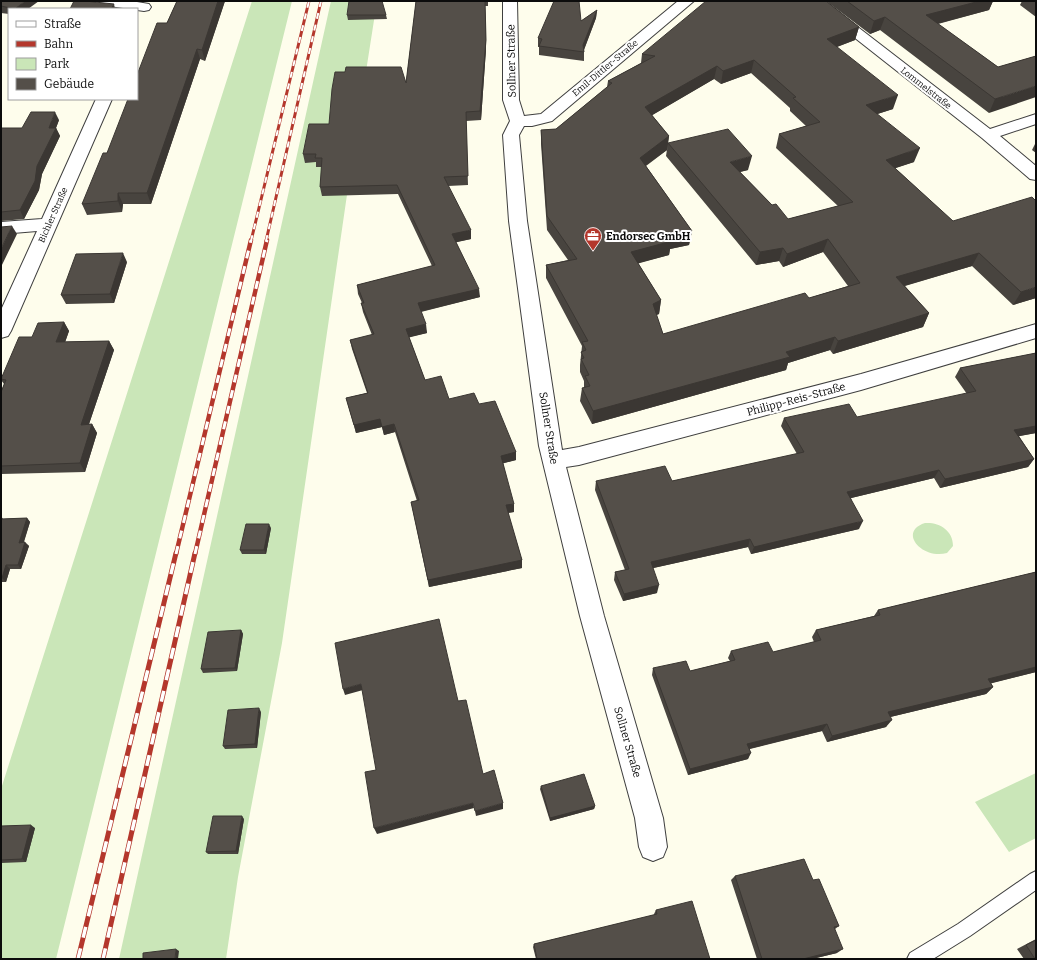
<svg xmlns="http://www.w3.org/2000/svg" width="1037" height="960" font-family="Bitter,serif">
  <rect width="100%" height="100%" fill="#fefdec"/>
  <!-- green -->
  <path fill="#cae6b8" d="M252 1H292L56 959H1V789Z
    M331 1H377L350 174 282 643 238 877 226 959H119Z
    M925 523C939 522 953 530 953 546L947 553C923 560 897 532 925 523Z
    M1036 773V838L1009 852 975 802Z"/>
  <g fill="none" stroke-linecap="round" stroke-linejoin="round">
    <!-- service casing -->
    <g stroke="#3f3f3f" stroke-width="2">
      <path id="service" d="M1036 871V890L970 936 933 959H907L910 953 958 924 1030 874Z"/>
    </g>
    <!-- minor casing -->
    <g stroke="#3f3f3f" stroke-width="2">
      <path id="minor" d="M95 1H131L149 4 151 7 149 10 144 11 102 5 97 4Z
        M503 1H517L519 100 524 116 541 114 678 1H694L552 121 532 126H524L519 135 527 221 562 450 579 447 861 374 1036 324V338L861 390 579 465 566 467 604 616 663 818 667 847 663 857 653 861 643 857 639 847 635 818 580 616 539 446 509 221 503 135 510 121 503 100Z
        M808 1H824L990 129 1036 114V124L1000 136 1036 166V180L1030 179 982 138Z
        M96 99H112L11 331 8 336 1 338V310L37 231 1 234V222L42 219Z"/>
    </g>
    <!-- service -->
    <use href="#service" fill="#fff" fill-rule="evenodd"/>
    <!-- minor -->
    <use href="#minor" fill="#fff" fill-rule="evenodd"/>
    <!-- rail-far2 casing -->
    <g stroke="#b4372c" stroke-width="3">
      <path id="rail-far2" d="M251 241 309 1
        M266 241 321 1"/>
    </g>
    <!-- rail-far1 casing -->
    <g stroke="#b4372c" stroke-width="4.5">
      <path id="rail-far1" d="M176 554 251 240
        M195 554 267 240"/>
    </g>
    <!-- rail casing -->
    <g stroke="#b4372c" stroke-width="5">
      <path id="rail" d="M78 959 176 553
        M103 959 195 553"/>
    </g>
    <!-- rail-far2 -->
    <use href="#rail-far2" stroke="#fff" stroke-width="2" stroke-dasharray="6" stroke-linecap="butt"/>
    <!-- rail-far1 -->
    <use href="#rail-far1" stroke="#fff" stroke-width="3" stroke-dasharray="8" stroke-linecap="butt"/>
    <!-- rail -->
    <use href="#rail" stroke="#fff" stroke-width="3.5" stroke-dasharray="11" stroke-linecap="butt"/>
  </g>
  <!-- wall -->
  <path fill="#48443f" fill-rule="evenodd" d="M1 1 28 9H9V14L1 13Z
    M177 1H225L205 61 200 59 151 204H123L122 212 87 215 82 204 107 153Z
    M263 1H288V2H263Z
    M416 1H488V6H485L486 49 481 120 466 121 468 185 448 186 471 239 456 242 480 297 421 312 427 333 409 337 425 380 449 399 479 404 516 452V460L503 463 514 512 508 513 522 560V568L429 587 411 502 417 501 395 432 384 435 382 427 356 433 346 398 367 393 352 349 350 340 372 335 363 312 361 303H362L358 294 357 285 432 266 398 194 322 196 320 187 322 167H316V162L305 163 303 154 329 124 406 83Z
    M826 1H993L989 10 938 24 998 67 1036 56 989 113 880 30 870 34Z
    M1022 1H1036V17L1020 5Z
    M597 10 596 18 584 50V61L539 55V47H538V38L581 21Z
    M347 15H386L387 19 348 20Z
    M859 27 855 40 837 47 893 109 877 114 914 162 895 168 1036 298 1013 305 972 266 905 286 929 313 923 327 833 354 830 350 788 363 786 370 592 424 580 401 582 388H584V381L580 372V365L582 346 546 278V265L568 260 547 230 541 144V130L556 129 607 87 608 81 641 63 642 54ZM751 73 790 108V111L806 126 779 134 776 148 838 206 788 219 772 205 740 172 748 170 668 143 666 156 756 265 779 261 783 267 823 252 848 286 809 298 663 334 656 315 659 314 661 300 638 263 669 255 670 249 689 245 692 231 646 166 667 150 669 136 652 115 714 79 721 84Z
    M59 120 56 128 60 136 42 174 39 190 24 219 1 221V128H22Z
    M1036 142V153L1032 150Z
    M127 262 114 303 66 304 61 295Z
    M64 322 69 331 65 342 109 341 114 350 89 424H92L97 433 85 472 1 474V392L4 384 1 380 32 337Z
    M1036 353V433L1019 436 1034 459 1028 467 940 488 934 478 851 498 859 529 751 554 748 547 653 568 657 593 623 601 614 580 615 572 625 570 595 490 596 481H672L797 454 781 426 784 418 857 417 967 394 955 377 960 368Z
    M1 516 3 519 27 518 30 522 24 542 29 546 21 569H10L6 582H1Z
    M271 528 266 554H242L240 550Z
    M1036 572V672L991 683 993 687 986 694 890 717 886 727 827 742 822 731 750 749 748 759 688 775 652 675 653 668 690 671 730 661 728 658 731 651 773 652 814 642 812 637 816 630 874 616 878 610Z
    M241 630 243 634 237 671 203 673 201 669Z
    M261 712 257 748 225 749 223 746Z
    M541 786 595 806 594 809 550 821 540 789Z
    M244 819 238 854H208L206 852Z
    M1 826 35 828 26 862 1 863Z
    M735 876 813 880 839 926 835 929 837 953 812 959H757L731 880Z
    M656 910 710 959H536L533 947 534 944 654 915V914Z
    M1036 939V959H1024L1017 949Z"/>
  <!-- shaded-wall -->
  <path fill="#3b3733" d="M25 1H39L28 9H15Z
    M218 1H225L205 61 202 50Z
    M485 1 486 49 481 120 480 111Z
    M980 1H993L989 10 921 28 926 15Z
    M114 4 115 9H111Z
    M597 10 596 18 583 52V45Z
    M885 17 880 30 870 34 874 21Z
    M859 27 855 40 823 52 827 39Z
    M197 49 200 59 151 204 147 193Z
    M754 60 751 73 721 84 723 71Z
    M717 66 714 79 644 120 645 107Z
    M1036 86V97L989 113 995 99Z
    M898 95 893 109 862 119 866 105Z
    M55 112 59 120 54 133 56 128 60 136 42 174 39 190 24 219 20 210 37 166 49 128Z
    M669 136 667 150 638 171 640 158Z
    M920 148 914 162 881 173 886 160Z
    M752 156 748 170 727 175 730 162Z
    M118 193 123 204 122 212 118 201Z
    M12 226 17 234 1 267V249Z
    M471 230V239L453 243 452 234Z
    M692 231 689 245 670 249 669 255 629 266 631 252 668 236Z
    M828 239 823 252 783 267 787 254Z
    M783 248 779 261 756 265 760 252Z
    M123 253 127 262 114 303 110 294Z
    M979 253 972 266 890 290 896 277Z
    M1036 287V298L1013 305 1021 292Z
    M479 289 480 297 419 312 418 303Z
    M661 300 659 314 651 317 653 304Z
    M929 313 923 327 833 354 838 341Z
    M64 322 69 331 62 351 56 342Z
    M426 324 427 333 407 338 406 329Z
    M835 337 830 350 788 363 786 370 592 424 593 411Z
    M109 341 114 350 86 433 81 425Z
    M380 419 382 427 356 433 354 425Z
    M92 424 97 433 85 472 80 463Z
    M394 424 395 432 384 435 382 427Z
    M1036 426V433L1009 438 1014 430Z
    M516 452V460L501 464V456Z
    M1034 459 1028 467 940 488 945 479Z
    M939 470 934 478 843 500 847 492Z
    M514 504V512L506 513V505Z
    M27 518 30 522 22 547 19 543Z
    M863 521 859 529 751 554 754 547Z
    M269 524 271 528 266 554 264 550Z
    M750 539 748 547 649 569 651 562Z
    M25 542 29 546 21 569 18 565Z
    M522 560V568L429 587 428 580Z
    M6 565 10 569 6 582 2 578Z
    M659 585 657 593 623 601 624 594Z
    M241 630 243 634 237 671 235 668Z
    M1036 667V672L981 686 988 679Z
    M361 684 363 690 345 695 343 689Z
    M993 687 986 694 882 719 888 712Z
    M259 708 261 712 257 748 255 744Z
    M892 720 886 727 827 742 832 736Z
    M827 724 822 731 744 750 747 744Z
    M751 753 748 759 688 775 690 769Z
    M473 803 474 808 377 834 374 828Z
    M503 803V809L476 816 475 811Z
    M595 806 594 809 550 821V818Z
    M242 816 244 819 238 854 236 851Z
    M31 825 35 828 26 862 22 859Z
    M176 949 179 951 178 959H175Z
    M843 949 837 953 812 959H803Z"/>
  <!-- building -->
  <path fill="#544f49" stroke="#3b3733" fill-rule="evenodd" d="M1 1H25L15 9 1 6Z
    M74 1H85L114 4 111 9H70Z
    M177 1H218L202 50 197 49 147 193H118V201L82 204 103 153H107L128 99H137V75L157 23H167Z
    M349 1H382L386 15H347Z
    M416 1H485L486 40 480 111 466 112 468 176 444 177 471 230 452 234 479 289 418 303 426 324 406 329 425 380 441 376 449 399 474 393 479 404 495 401 516 452 501 456 514 504 506 505 522 560 428 580 411 502 419 500 394 424 382 427 380 419 354 425 346 398 368 393 350 340 374 334 361 303H364L357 285 435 265 397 185 320 187 322 158H315L316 154H303L309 124H329L332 89 335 72H345L346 67H401L406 83Z
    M554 1H579L581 21 597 10 583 45 584 52 539 46 542 39 538 38Z
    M706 1H826L859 27 827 39 898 95 866 105 920 148 886 160 953 221 1032 197 1036 201V287L1021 292 979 253 896 277 929 313 838 341 835 337 786 352 790 357 593 411 582 388 590 386 585 376 589 375 581 359 584 358 581 352 586 350 582 342 588 341 546 265 577 259 547 216 541 130 556 129 612 83 608 81 655 56 642 54ZM754 60 796 97 793 98 820 122 779 134 853 202 788 219 776 204 772 205 730 162 752 156 728 129 668 143 760 252 783 248 787 254 828 239 860 283 809 298 805 293 663 334 653 304 661 300 631 252 672 241 668 236 692 231 640 158 669 136 645 107 717 66 723 71Z
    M847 1H980L926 15 998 67 1036 56V86L995 99 885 17 874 21Z
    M31 112H55L49 128H56L37 166 35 181 20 210 1 212V128H22Z
    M12 226 1 249V227Z
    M123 253 110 294 61 295 76 254Z
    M64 322 56 342 109 341 81 425 92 424 80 463 1 466V392L6 380 1 379 19 337H32L38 323Z
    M1036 353V426L1014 430 1034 459 945 479 939 470 847 492 863 521 754 547 750 539 651 562 659 585 624 594 615 572 629 569 596 481 665 466 672 481 804 452 784 418 849 404 857 417 976 391 960 368Z
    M27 518 19 543 25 542 18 565H6L2 578H1V519Z
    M246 524H269L264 550H240Z
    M1036 572V667L988 679 993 687 888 712 892 720 832 736 827 724 747 744 751 753 690 769 653 668 686 661 690 671 735 660 731 651 768 642 773 652 821 640 816 630 880 615 878 610Z
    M439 619 458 701 466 700 483 774 494 770 503 803 475 811 473 803 374 828 365 772 376 770 361 684 343 689 335 643Z
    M241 630 235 668 201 669 208 632Z
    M259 708 255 744 223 746 228 710Z
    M584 774 595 806 550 818 541 786Z
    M213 816H242L236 851 206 852Z
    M31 825 22 859 1 860V826Z
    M804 859 813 880 819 879 839 926 834 927 843 949 803 959H762L735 876Z
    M692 901 710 959H537L534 944 657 914 656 910Z
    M1036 940V959H1035L1026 945Z
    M176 949 175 959H143V953Z"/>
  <!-- icons -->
  <defs>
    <g id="office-pin" transform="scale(0.9)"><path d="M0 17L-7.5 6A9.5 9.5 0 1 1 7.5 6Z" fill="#b4372c" stroke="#fff"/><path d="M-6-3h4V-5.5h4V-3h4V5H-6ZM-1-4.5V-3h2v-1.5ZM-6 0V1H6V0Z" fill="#fff"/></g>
  </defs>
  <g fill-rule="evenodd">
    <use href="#office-pin" x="593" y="236"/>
  </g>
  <g text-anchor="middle" stroke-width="4" stroke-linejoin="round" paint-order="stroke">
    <!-- far-street labels -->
    <g font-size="9" fill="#0c0c0c" stroke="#fff">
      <text transform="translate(605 68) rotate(-40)" y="3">Emil-Dittler-Straße</text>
      <text transform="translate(926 88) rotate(38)" y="3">Lommelstraße</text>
      <text transform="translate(53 215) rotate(-66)" y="3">Bichler Straße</text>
    </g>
    <!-- street labels -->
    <g font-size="11" fill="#0c0c0c" stroke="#fff">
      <text transform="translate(511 61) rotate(-91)" y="4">Sollner Straße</text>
      <text transform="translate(796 399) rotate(-15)" y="4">Philipp-Reis-Straße</text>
      <text transform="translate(549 428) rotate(81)" y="4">Sollner Straße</text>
      <text transform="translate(628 742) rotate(74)" y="4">Sollner Straße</text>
    </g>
    <!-- poi labels -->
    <g font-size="11" font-weight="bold" fill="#0c0c0c" stroke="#fff" text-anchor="start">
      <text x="606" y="240">Endorsec GmbH</text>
    </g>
  </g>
  <!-- border -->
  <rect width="1037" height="960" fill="none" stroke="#0c0c0c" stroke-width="4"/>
  <!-- legend -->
  <rect x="8" y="8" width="130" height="92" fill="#ffffff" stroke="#9e9e9e"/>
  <rect x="16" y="21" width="20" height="6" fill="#ffffff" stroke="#9e9e9e"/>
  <text x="44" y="28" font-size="12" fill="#0c0c0c">Straße</text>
  <rect x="16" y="41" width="20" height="6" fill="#b4372c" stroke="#9e9e9e"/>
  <text x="44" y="48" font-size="12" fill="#0c0c0c">Bahn</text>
  <rect x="16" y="58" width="20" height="12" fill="#cae6b8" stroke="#9e9e9e"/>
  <text x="44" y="68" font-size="12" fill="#0c0c0c">Park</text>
  <rect x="16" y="78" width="20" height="12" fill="#544f49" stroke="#9e9e9e"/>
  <text x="44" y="88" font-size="12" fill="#0c0c0c">Gebäude</text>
</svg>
